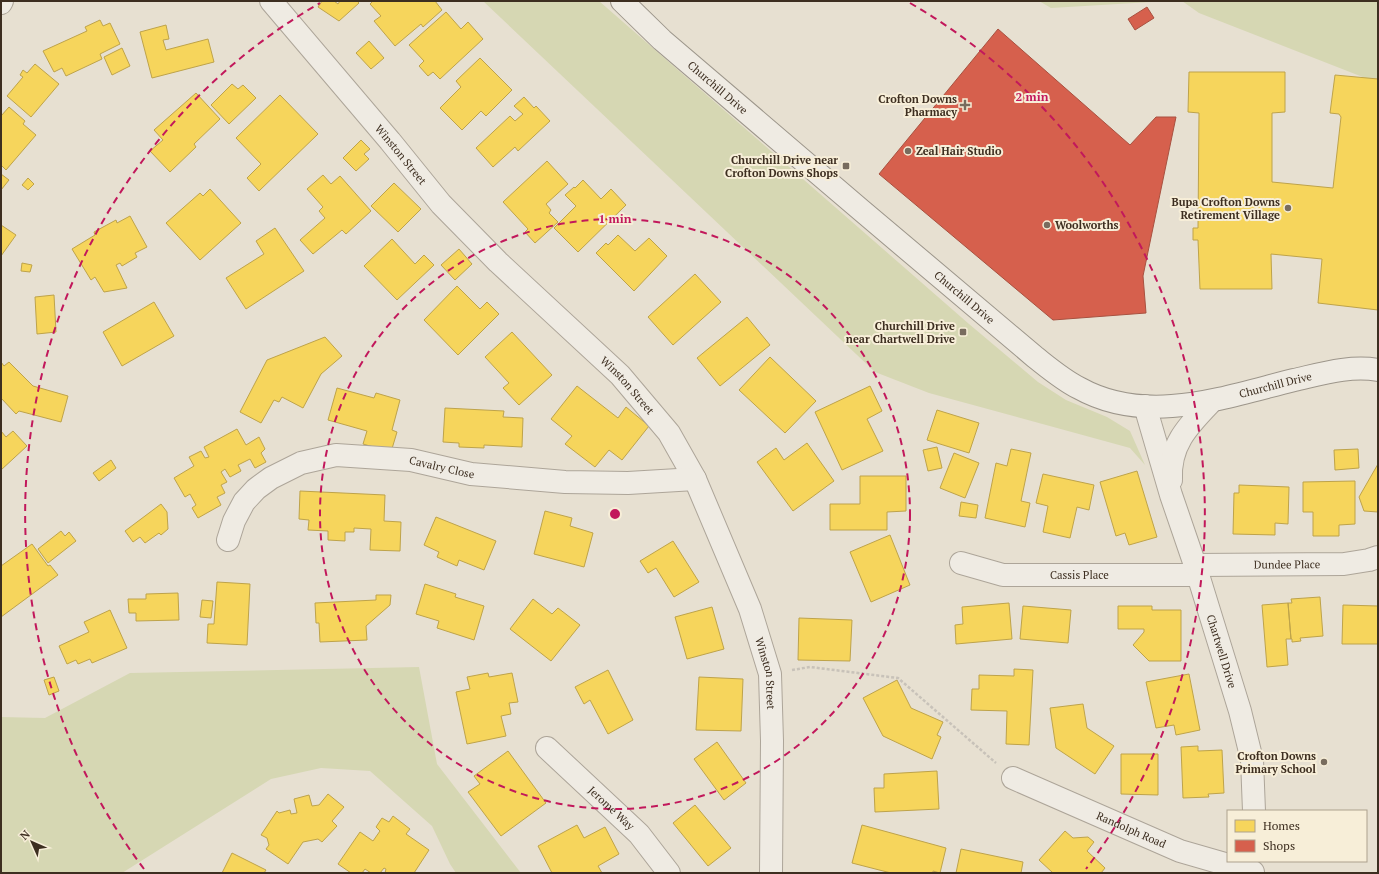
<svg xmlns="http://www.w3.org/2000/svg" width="1379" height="874" font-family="'PT Serif',serif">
  <rect width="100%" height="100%" fill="#e7e0d1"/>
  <!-- green -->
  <path fill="#d6d7b3" d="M483 1H599L969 324 1038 382 1066 400 1107 417 1130 431 1145 465 1130 448 929 393 875 372Z
    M1039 1H1168L1051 8Z
    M1182 1H1378V83L1199 13Z
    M419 667 437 764 521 873H456L450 864 432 826 370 771 321 768 271 779 122 873H1V717L45 718 130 673Z"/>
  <!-- homes -->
  <path fill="#f6d55c" stroke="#bea34a" d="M322 1H334L338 4 340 1H357L359 3 339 21 318 7Z
    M373 1H435L442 10 423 27 421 24 395 46 374 21 381 16 370 4Z
    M446 12 461 29 468 22 483 39 440 79 433 72 428 76 419 66 424 61 409 45Z
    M100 20 103 26 110 23 120 44 100 54 102 59 66 76 62 68 54 72 43 51 87 31 85 27Z
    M166 25 169 39 163 40 166 50 208 39 214 62 152 78 140 32Z
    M369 41 384 58 371 69 356 53Z
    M122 48 130 66 112 75 104 57Z
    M480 58 512 90 486 116 481 111 462 130 440 108 461 87 456 81Z
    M35 64 59 84 31 117 7 96 23 77 20 75 23 70 27 73Z
    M1189 72H1285V112L1272 113V182L1333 188 1341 117 1339 114 1330 113 1335 75 1378 79V310L1318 303 1322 259 1271 254 1272 289H1200L1198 240H1193V228H1198L1199 113 1188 112Z
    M232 84 238 89 243 85 256 98 229 124 211 105Z
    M196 93 220 119 194 144 196 147 170 172 150 151 163 140 154 130Z
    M280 95 318 134 259 191 247 178 261 164 236 138Z
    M524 97 534 108 536 106 550 121 518 151 515 147 493 167 476 148 510 116 515 121 523 114 514 106Z
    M9 107 25 121 23 124 36 135 6 170 1 165V116Z
    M361 140 370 149 364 154 369 159 356 171 343 158Z
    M547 161 568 184 546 204 551 210 549 213 558 222 535 243 525 232 528 229 503 202Z
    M1 174 9 180 1 190Z
    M323 175 331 184 340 176 371 211 346 234 342 230 313 254 300 240 325 218 319 211 323 207 307 189Z
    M28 178 34 184 28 190 22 185Z
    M583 180 601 199 611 189 626 205 578 252 554 228 576 206 565 195 574 187 575 188Z
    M394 183 421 209 398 232 371 206Z
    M210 189 241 223 200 260 166 223 200 193 203 196Z
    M130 216 147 247 135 253 137 257 122 266 120 263 116 265 127 288 104 292 95 277 91 280 72 249 95 235 94 232 116 220 117 223Z
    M1 225 16 235 1 256Z
    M275 228 304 271 246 309 226 278 264 254 256 241Z
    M618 235 635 251 649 238 667 256 634 291 596 253 606 243 608 245Z
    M392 239 415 264 424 255 434 265 397 300 364 266Z
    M459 249 472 264 455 280 441 265Z
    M22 263 32 265 30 272 21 271Z
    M695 274 721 302 673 345 648 317Z
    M457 286 480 309 487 302 499 314 458 355 424 320Z
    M54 295 56 332 37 334 35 297Z
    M154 302 174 336 122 366 103 332Z
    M747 317 770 345 720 386 697 358Z
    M512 332 552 375 519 405 503 388 509 383 485 357Z
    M325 337 342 356 321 374 303 408 282 397 279 402 274 400 261 423 240 412 267 360Z
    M770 357 816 401 785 433 739 390Z
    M1 362 4 366 9 362 33 386 68 396 61 422 19 411 16 414 1 398Z
    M577 386 618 418 626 407 649 426 622 460 609 450 595 467 565 444 572 436 551 419Z
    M870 386 882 411 867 419 883 451 842 470 815 412Z
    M337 388 374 398 376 393 400 400 392 430 397 432 391 452 363 444 367 431 328 420Z
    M445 408 504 411 503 417 523 418 522 447 484 445V448L459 447V443L443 442Z
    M937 410 979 423 969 453 927 440Z
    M237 429 246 445 259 437 265 449 261 453 266 462 255 468 250 459 238 465 241 471 230 477 225 469 221 472 227 482 221 485 225 493 217 497 221 505 198 518 192 508 196 505 190 494 185 497 174 478 194 466 189 457 201 451 205 458 209 457 204 447Z
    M1 431 6 437 13 431 27 446 1 470Z
    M807 443 834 481 793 511 757 462 776 448 784 460Z
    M937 447 942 468 928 471 923 450Z
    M1011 449 1031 453 1021 501 1030 503 1025 527 985 518 996 463 1007 466Z
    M1358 449 1359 468 1335 470 1334 450Z
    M954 453 979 463 965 498 940 488Z
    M111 460 116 468 99 481 93 473Z
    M1378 464V512L1364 511 1359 497Z
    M1137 471 1157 537 1129 545 1125 533 1116 536 1100 482Z
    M1043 474 1094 485 1089 510 1077 507 1070 538 1043 532 1048 506 1036 503Z
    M860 476H906V511L887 512V530H830V504H860Z
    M1355 481V524L1339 525V536H1313V512H1303V482Z
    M1239 485 1289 487 1288 524 1275 523V535L1233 534 1234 493H1239Z
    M300 491 385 495 384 521 401 522 400 551 370 550 371 529 354 528V532H345V541L328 540V531L308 530 309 520 299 519Z
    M961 502 978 505 976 518 959 516Z
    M161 504 167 512 168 529 161 535 159 533 145 543 140 537 133 542 125 531Z
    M545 511 572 518 570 526 593 533 584 567 534 554Z
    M436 517 496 541 484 570 459 560 457 566 437 557 439 552 424 545Z
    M61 531 65 536 69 532 76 541 48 563 38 549Z
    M890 535 910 585 871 602 850 552Z
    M673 541 699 582 674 597 656 568 648 573 640 561Z
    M32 544 48 566 50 565 58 575 1 617V566Z
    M217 582 250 584 247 645 207 643 208 624H214Z
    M425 584 456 594 455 597 484 606 474 640 437 628 439 621 416 614Z
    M178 593 179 620 136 621V613H129L128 599H146V594Z
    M376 595H391L390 605 366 626 367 640 320 642 319 623H316L315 603 376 600Z
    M1320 597 1323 636 1300 638 1301 641 1292 642V639H1291L1288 603H1292L1291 599Z
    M533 599 552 614 558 608 580 625 551 661 510 629Z
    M202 600 213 601 211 618 200 617Z
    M1009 603 1012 639 956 644 955 625 963 624 962 607Z
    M1288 603 1291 639H1286L1288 665 1267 667 1262 605Z
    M1343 605 1378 606V644H1342Z
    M1023 606 1071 610 1068 643 1020 639Z
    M1118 606H1152V610H1181V661H1149L1133 645 1144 632V629H1118Z
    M712 607 724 649 687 659 675 617Z
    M110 610 127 648 92 663 90 659 78 664 76 660 67 664 59 646 89 632 84 622Z
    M799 618 852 620 850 661 798 660Z
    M1014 669 1033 670 1029 745 1006 744 1007 711 971 710 972 689H979V675L1014 676Z
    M608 670 633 720 608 734 590 700 584 704 575 687Z
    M488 673 489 677 512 673 518 702 509 703 511 714 501 716 506 736 467 744 456 692 470 689 467 677Z
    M1189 674 1200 730 1176 735 1174 725 1156 728 1146 682Z
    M54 677 59 691 49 695 44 680Z
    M699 677 743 679 741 731 696 730Z
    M897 680 911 708 943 722 937 735 941 737 932 759 883 736 863 698Z
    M1083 704 1087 728 1114 746 1095 774 1056 748 1050 708Z
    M717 742 746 783 724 800 694 759Z
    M1198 746V751L1222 750 1224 793 1208 794 1209 797 1183 798 1181 747Z
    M508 751 546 803 501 836 468 792 480 784 474 776Z
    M1121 754H1158V795L1121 794Z
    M937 771 939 809 875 812 874 788H884V774Z
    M328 794 344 807 332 821 337 826 322 842 318 839 303 842 288 864 266 849 269 845 267 838 261 835 277 811 279 813 290 810 291 814 297 813 294 799 309 795 312 806 319 805Z
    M695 805 731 848 708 866 673 823Z
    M393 816 410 829 406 834 429 850 414 873H385L386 869 384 868 380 873H371L365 869 362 873H351L338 864 360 832 373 841 380 831 376 827 382 818 389 822Z
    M577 825 584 838 605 827 619 854 598 866 602 873H552L538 846Z
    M862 825 946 848 940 873 933 871V873H891L852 863Z
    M1065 831 1073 838 1088 837 1094 842 1087 851 1105 868 1101 873H1053L1039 860Z
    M961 849 1023 862 1021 873H956Z
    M232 853 266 870 264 873H222Z"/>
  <!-- shops -->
  <path fill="#d6604d" stroke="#a85140" d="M1147 7 1154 18 1135 30 1128 19Z
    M998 29 1130 145 1156 117H1176L1143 276 1146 313 1053 320 879 174Z"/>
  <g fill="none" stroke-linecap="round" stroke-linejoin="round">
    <!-- minor casing -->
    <g stroke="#ada599" stroke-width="24">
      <g id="minor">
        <path id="s1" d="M271 1 390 141 441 204 498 262 620 375 669 433 695 479 750 609 770 674 772 741 771 873"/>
        <path d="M1 3 2 1"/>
        <path id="s2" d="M1145 406 1171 495 1195 565 1240 711 1252 760 1254 811"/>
        <path d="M1171 480C1169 444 1189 425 1212 401"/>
        <path id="s3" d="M228 540 234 521 244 502 256 489 271 478 301 463 336 455 411 460 471 474 565 482 628 483 695 479"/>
        <path id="s4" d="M961 563 1003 575H1198"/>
        <path id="s5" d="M1195 565 1344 564 1369 560 1378 557"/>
        <path id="s6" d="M547 748 639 834 669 873"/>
        <path id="s7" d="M1013 778 1180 851 1253 872"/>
      </g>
    </g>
    <!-- secondary casing -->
    <g stroke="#9c958a" stroke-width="24">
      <g id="secondary">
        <path id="s8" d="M622 1 662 40 861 210 1035 357C1049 368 1063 380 1079 388 1147 426 1225 397 1294 380 1321 374 1350 365 1378 370"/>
      </g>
    </g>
    <!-- path -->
    <path stroke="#c8c2b9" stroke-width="2.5" stroke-dasharray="3 2" stroke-linecap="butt" d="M792 670 810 667 898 678 996 763"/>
    <!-- minor -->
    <use href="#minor" stroke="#efebe3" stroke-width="22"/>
    <!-- secondary -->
    <use href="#secondary" stroke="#efebe3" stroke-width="22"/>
  </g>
  <!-- distance rings -->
  <g fill="none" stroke="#c2185b" stroke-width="2" stroke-dasharray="7 5">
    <circle cx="615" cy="514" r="295"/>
    <path d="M144 869A590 590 0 0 1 320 3M910 3A590 590 0 0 1 1086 869"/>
  </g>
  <!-- markers -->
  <g fill="#786c5e" stroke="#f7eed8" stroke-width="1.5">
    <path d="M963 99h4v4h4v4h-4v4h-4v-4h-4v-4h4z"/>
    <circle cx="908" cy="151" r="4"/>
    <rect x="842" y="162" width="8" height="8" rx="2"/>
    <circle cx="1288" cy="208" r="4"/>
    <circle cx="1047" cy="225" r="4"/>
    <rect x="959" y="328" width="8" height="8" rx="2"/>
    <circle cx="1324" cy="762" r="4"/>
  </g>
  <g text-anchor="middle" stroke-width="4" stroke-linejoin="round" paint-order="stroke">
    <!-- street labels -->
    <g font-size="11" fill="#3d2e20" stroke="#f7eed8">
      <text dy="4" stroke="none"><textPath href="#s8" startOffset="129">Churchill Drive</textPath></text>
      <text dy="4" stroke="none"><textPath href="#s1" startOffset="201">Winston Street</textPath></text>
      <text dy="4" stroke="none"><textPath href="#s8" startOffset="453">Churchill Drive</textPath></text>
      <text dy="4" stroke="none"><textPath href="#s8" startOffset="801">Churchill Drive</textPath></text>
      <text dy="4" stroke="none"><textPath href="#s1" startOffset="525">Winston Street</textPath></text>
      <text dy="4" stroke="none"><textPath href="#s3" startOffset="254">Cavalry Close</textPath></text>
      <text dy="4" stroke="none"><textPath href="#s5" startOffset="92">Dundee Place</textPath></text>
      <text dy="4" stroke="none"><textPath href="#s4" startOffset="120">Cassis Place</textPath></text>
      <text dy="4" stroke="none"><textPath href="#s2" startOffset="257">Chartwell Drive</textPath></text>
      <text dy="4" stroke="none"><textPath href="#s1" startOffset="849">Winston Street</textPath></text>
      <text dy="4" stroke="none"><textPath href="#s6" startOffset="88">Jerome Way</textPath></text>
      <text dy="4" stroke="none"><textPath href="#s7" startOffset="129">Randolph Road</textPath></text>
    </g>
    <!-- poi labels -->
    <g font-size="11" font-weight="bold" fill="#3d2e20" stroke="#f7eed8" text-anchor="end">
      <text x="957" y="103">Crofton Downs<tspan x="957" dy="13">Pharmacy</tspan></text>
      <text x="916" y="155" text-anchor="start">Zeal Hair Studio</text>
      <text x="838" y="164">Churchill Drive near<tspan x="838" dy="13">Crofton Downs Shops</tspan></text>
      <text x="1280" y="206">Bupa Crofton Downs<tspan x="1280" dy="13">Retirement Village</tspan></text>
      <text x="1055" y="229" text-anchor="start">Woolworths</text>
      <text x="955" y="330">Churchill Drive<tspan x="955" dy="13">near Chartwell Drive</tspan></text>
      <text x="1316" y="760">Crofton Downs<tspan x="1316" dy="13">Primary School</tspan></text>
    </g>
  </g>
  <circle cx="615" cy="514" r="6" fill="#c2185b" stroke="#f7eed8" stroke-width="2"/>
  <g font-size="12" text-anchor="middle" font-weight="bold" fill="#c2185b" stroke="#f7eed8" stroke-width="4" stroke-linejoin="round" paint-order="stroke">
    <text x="1032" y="101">2 min</text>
    <text x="615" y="223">1 min</text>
  </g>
  <!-- border -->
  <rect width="1379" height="874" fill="none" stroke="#3d2e20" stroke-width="4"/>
  <!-- legend -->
  <rect x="1227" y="810" width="140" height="52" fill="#f7eed8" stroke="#ada18e"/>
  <rect x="1235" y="820" width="20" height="12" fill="#f6d55c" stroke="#ada18e"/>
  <text x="1263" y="830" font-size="12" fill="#3d2e20">Homes</text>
  <rect x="1235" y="840" width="20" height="12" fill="#d6604d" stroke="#ada18e"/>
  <text x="1263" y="850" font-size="12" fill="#3d2e20">Shops</text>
  <!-- north arrow -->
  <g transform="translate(32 842) rotate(315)" stroke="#f7eed8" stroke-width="3" paint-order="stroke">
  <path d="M0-3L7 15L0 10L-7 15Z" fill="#3d2e20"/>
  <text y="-6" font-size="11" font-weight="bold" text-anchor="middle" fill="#3d2e20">N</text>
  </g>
</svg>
